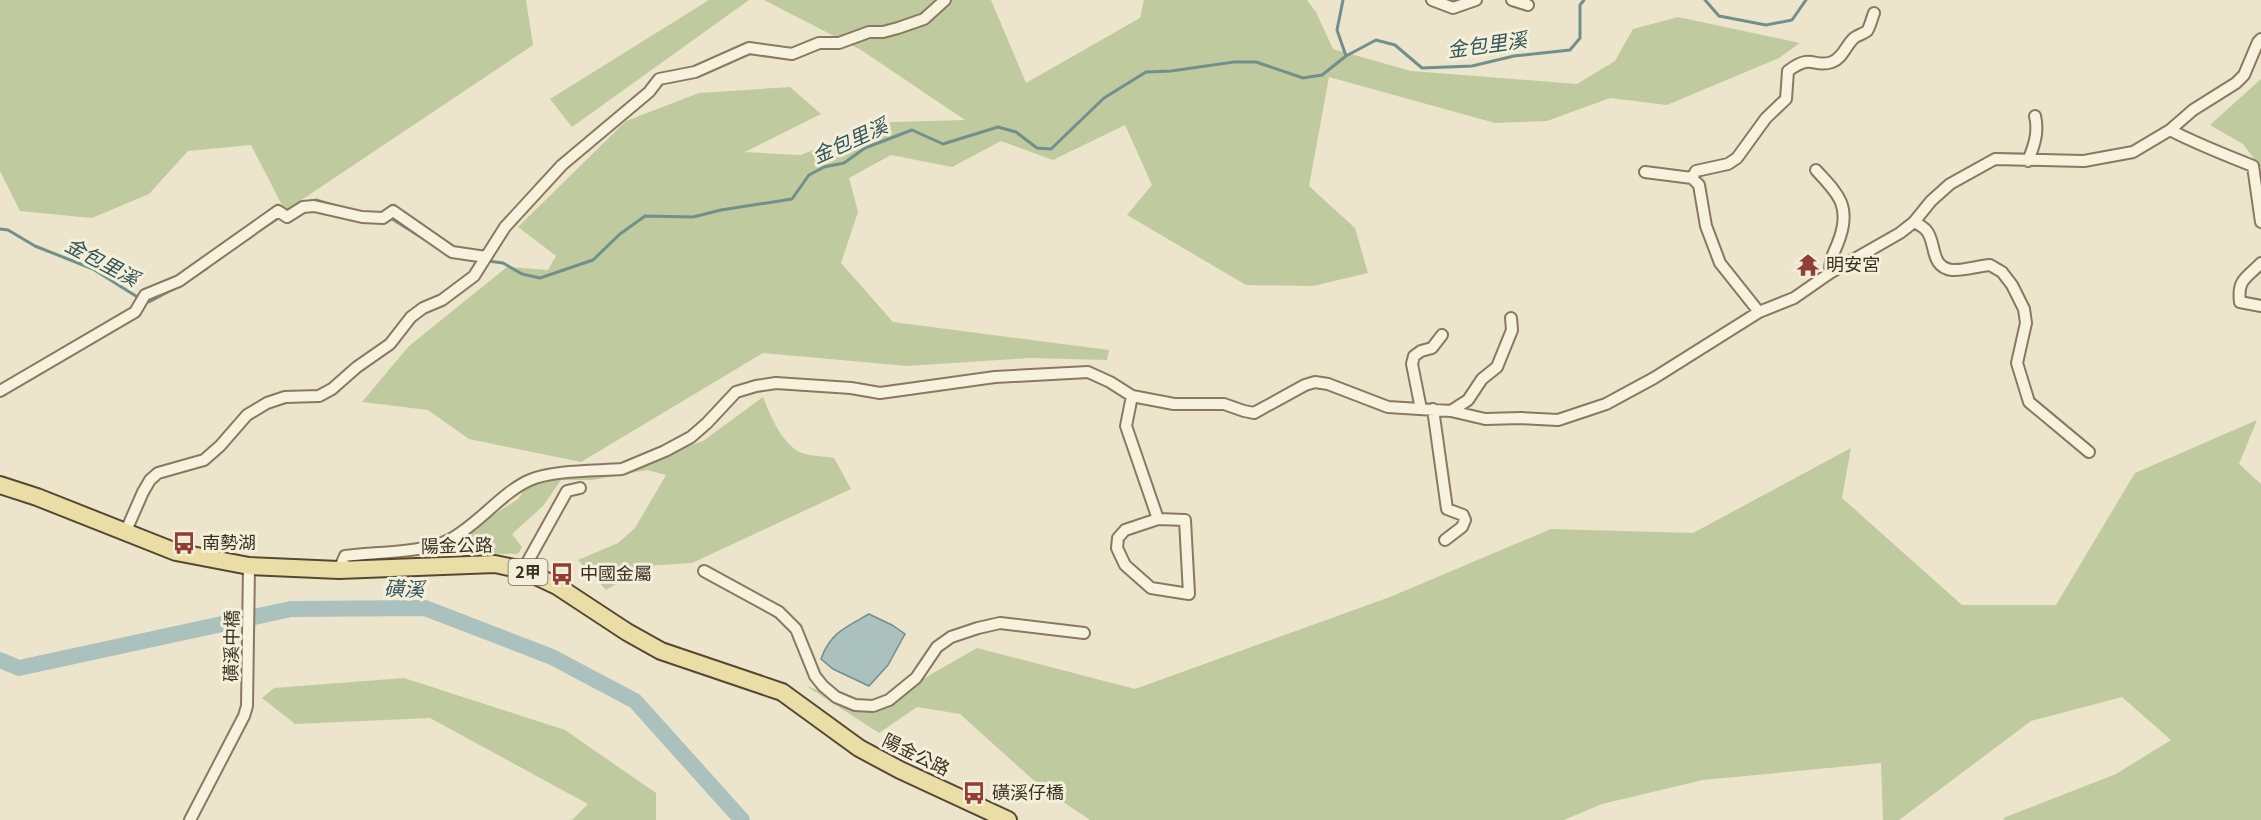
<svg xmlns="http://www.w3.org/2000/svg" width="2261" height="820" font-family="Georgia,'Noto Sans TC',serif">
  <rect width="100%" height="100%" fill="#ece5cb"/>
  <!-- green -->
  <path fill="#c0ca9f" d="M0 0H526L533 45 285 211 251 145 188 151 149 194 92 218 20 211 0 171Z
    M709 0H749L572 127 550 99Z
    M764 0H991L1026 83 1140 18 1144 0H1307L1316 12 1333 49 1411 71 1577 84 1615 61 1633 29 1678 17 1800 43 1779 58 1667 105 1610 98 1547 121 1495 123 1329 77 1309 186 1355 228 1368 273 1313 286 1246 285 1127 215 1152 185 1125 125 1053 160 1001 141 952 167 891 155 849 178 858 212 841 263 893 322 1109 350 1107 360 1030 358 907 366 763 353 581 462 469 439 428 410 362 402 409 346 507 267 548 270 556 256 518 227 626 121 699 93 790 87 821 114 745 152 800 155 892 122 965 120 861 50Z
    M2261 79V168L2243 144 2210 125Z
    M763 397C770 415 780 439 796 450 804 456 823 456 834 458L851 489 692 563 646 566 606 590 578 560 618 543 635 528 666 475 647 470 592 480H561L543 506 512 534 522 547 518 554 452 553 448 547 462 535 518 499 530 483 651 459 703 441Z
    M2257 420 2239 464 2261 484V820H2004L2003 818 2116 774 2171 740 2122 697 2031 721 1899 820H1883L1881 763 1703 780 1602 804 1564 820H1090L1041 787 960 714 917 707 879 733 805 685 867 711 977 648 1135 689 1390 597 1551 529 1693 533 1851 448 1842 498 1962 605H2056L2135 473Z
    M404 678 565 730 656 793V820H572L588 804 430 718 295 724 262 698 274 688Z"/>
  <!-- water -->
  <path fill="#abc1bd" stroke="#718f8b" stroke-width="1.5" d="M869 614 892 625 905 634 888 665 869 686 833 669 821 659C830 633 846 627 869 614Z"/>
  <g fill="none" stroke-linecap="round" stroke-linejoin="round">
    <!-- stream -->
    <path stroke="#718f8b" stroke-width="3" d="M1343 0 1337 30 1346 56
      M1705 0 1719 16 1766 25 1792 20 1806 0
      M308 202 316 200 336 206
      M389 217 424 239
      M0 229 8 230 35 246 93 269 139 298
      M258 231 277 219
      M488 261 503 263 522 274 540 278 593 260 620 234 645 216 693 217 721 210 792 199 809 175 824 167 844 163 865 148 912 130 943 144 998 127 1016 132 1037 148 1051 149 1104 98 1146 72 1171 71 1234 62H1256L1303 78 1322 75 1346 56 1376 40 1395 45 1422 68 1472 66 1514 56 1570 50 1580 38V5L1584 0
      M182 284 207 268
      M145 300 149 302 177 287"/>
    <!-- river -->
    <path stroke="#abc1bd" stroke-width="16" d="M0 660 19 668 291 609 425 608 552 657 635 701 742 820"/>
    <!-- street casing -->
    <g stroke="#887960" stroke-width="14">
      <path id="street" d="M1432 0 1453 8 1476 0
        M1512 0 1528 5
        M2170 130C2197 144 2225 155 2253 166L2261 222
        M2028 161C2034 146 2039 132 2035 116
        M1816 170C1836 192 1851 204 1840 237 1835 253 1830 255 1830 273
        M1645 172 1692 178
        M1914 222C1918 224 1923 227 1926 230 1937 242 1929 267 1952 270 1963 271 1978 266 1990 265L2002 272 2012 285 2024 309 2026 323 2017 363 2029 402 2089 452
        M2261 263C2247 278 2237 279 2240 302L2261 306
        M1759 312 1720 263 1706 226 1699 185 1692 178 1696 171 1728 164 1737 158 1766 118 1786 99 1788 71C1813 52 1813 69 1832 62 1843 58 1846 45 1854 38 1858 35 1863 34 1867 31 1870 27 1872 18 1874 13
        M0 391 135 312 145 295 179 281 278 211 287 217 303 207 314 206 362 217 383 218 393 211 452 252 486 257
        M1132 396 1126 426 1158 519 1185 520 1189 594 1151 588 1125 565 1117 548 1118 538 1125 530 1158 519
        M1421 409 1412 364 1414 356 1421 351 1432 348 1442 335
        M1433 409 1447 509 1463 515 1465 520 1462 527 1445 540
        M1451 411 1468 400 1482 379 1497 367 1512 330 1511 318
        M125 533 143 492 150 480 158 473 204 460 220 446 247 415 267 403 285 397 319 396 332 389 357 367 390 344 411 317 423 308 442 300 474 276 505 227 562 165 649 92 659 79 695 72 749 48 792 54 819 43H839L869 32H883L898 28 924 19 945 0
        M339 570 345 556C373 552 425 553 449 540 478 525 502 492 530 480 552 470 597 471 622 469L665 451 691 437 707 423 736 392 756 386 776 383 851 388 880 393 995 377 1088 372 1110 382 1132 396 1174 404H1224L1244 411 1254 413 1305 385 1315 382 1328 384 1388 407 1451 411 1485 419 1521 418 1558 420 1606 404 1654 378 1759 312 1794 298 1830 273 1900 233 1914 222 1931 201 1950 184 1995 159 2084 161 2133 152 2170 130 2193 110 2236 83 2244 75 2258 42 2261 39
        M523 570 567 491 580 488
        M704 571 779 612 796 629 815 676 823 686 836 697 855 705 873 706 889 700 916 678 937 647 951 637 978 628 1000 623 1084 633
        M190 820 244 716 247 706 249 566"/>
    </g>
    <!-- primary casing -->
    <g stroke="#564733" stroke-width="20">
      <path id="primary" d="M0 485 37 497 176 552 249 566 339 570 495 564 523 570 557 586 627 632 661 651 782 692 859 748 900 770 1008 820"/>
    </g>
    <!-- street -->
    <use href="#street" stroke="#f7f2dd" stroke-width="10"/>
    <!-- primary -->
    <use href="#primary" stroke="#ebdda6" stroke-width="16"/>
  </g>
  <!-- icons -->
  <defs>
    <g id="temple-bare" transform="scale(1.8)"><path d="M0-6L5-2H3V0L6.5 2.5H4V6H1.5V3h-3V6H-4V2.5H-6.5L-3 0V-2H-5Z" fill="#923d34" stroke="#f4efda" stroke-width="2.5" paint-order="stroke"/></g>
    <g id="bus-bare" transform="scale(1.8)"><path d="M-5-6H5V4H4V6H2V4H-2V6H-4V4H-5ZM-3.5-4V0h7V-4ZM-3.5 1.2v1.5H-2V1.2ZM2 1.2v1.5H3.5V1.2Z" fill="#923d34" stroke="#f4efda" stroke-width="2.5" paint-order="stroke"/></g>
  </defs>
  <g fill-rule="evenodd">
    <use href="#temple-bare" x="1808" y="265"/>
    <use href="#bus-bare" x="184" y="543"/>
    <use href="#bus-bare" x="562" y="574"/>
    <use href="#bus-bare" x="974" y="793"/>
  </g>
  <g text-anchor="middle" stroke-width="6" stroke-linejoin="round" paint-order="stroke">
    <!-- shield labels -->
    <rect fill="#f4efda" stroke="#716959" stroke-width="1.5" x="508.5" y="559" width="39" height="26" rx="4.5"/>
    <g font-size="16" font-weight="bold" fill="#393022">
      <text x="528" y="578">2甲</text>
    </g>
    <!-- poi labels -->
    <g font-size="18" fill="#393022" stroke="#f4efda" text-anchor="start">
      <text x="1826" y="271">明安宮</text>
      <text x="202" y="549">南勢湖</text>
      <text x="580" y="580">中國金屬</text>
      <text x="992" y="799">磺溪仔橋</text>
    </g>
    <!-- street labels -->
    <g font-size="18" fill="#393022" stroke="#f4efda">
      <text transform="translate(457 546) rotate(-1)" y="6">陽金公路</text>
      <text transform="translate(232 646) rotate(-89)" y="6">磺溪中橋</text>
      <text transform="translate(916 755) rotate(26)" y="6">陽金公路</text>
    </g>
    <!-- water labels -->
    <g font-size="20" font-style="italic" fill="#335658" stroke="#f4efda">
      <text transform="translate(1487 45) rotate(-8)" y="7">金包里溪</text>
      <text transform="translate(850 141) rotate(-24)" y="7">金包里溪</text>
      <text transform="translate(102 262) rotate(28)" y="7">金包里溪</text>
      <text transform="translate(404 589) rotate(2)" y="7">磺溪</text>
    </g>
  </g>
</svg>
